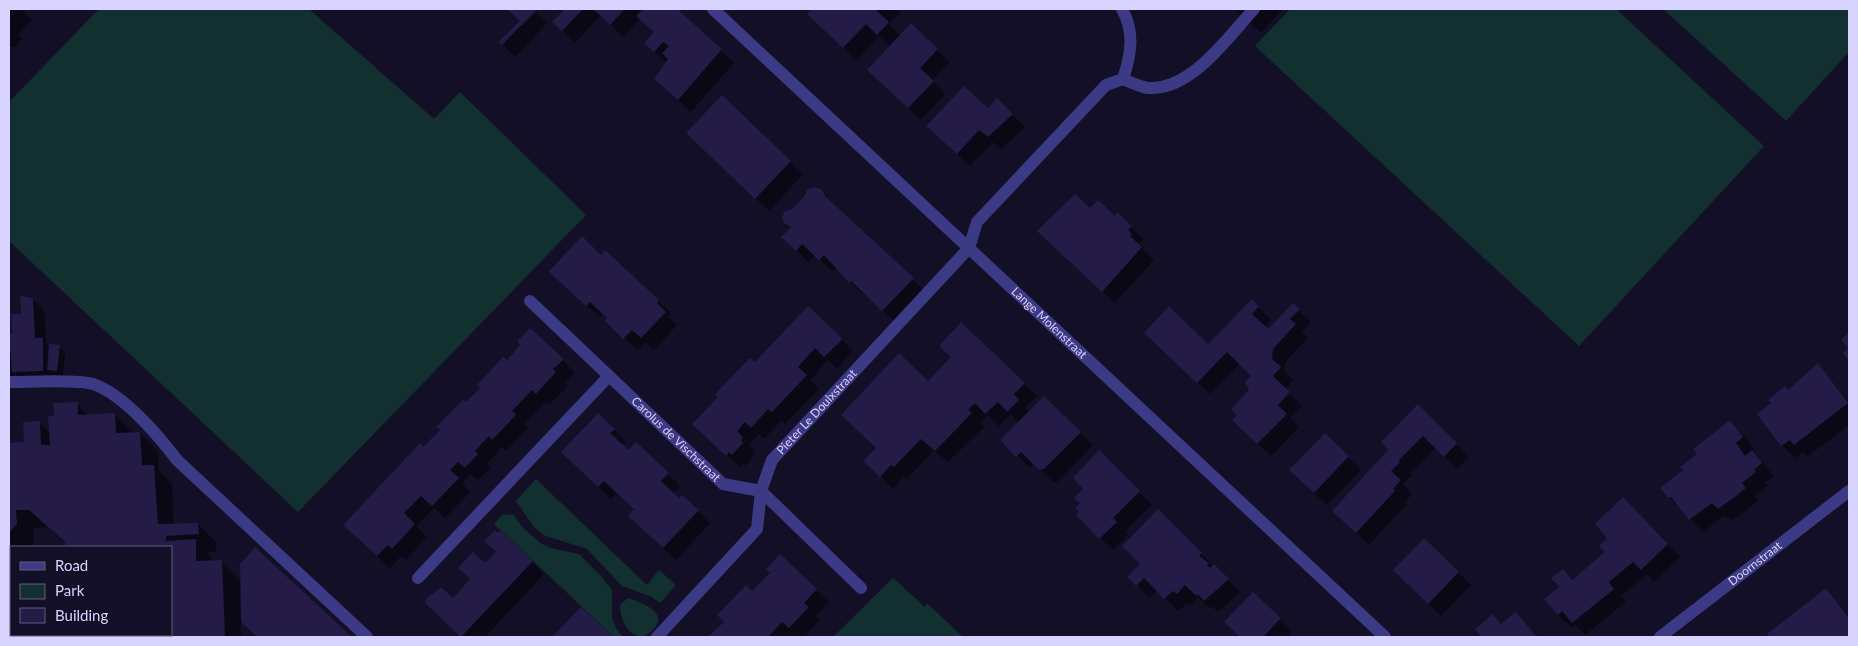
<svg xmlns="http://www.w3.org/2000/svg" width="1858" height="646" font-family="Lato,sans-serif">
  <rect width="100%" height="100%" fill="#130f26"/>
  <!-- green -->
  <path fill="#12302f" d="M99 9H309L434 119 460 92 586 215 298 512 9 241V102Z
    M1290 9H1616L1764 146 1579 346 1255 46Z
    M1663 9H1849V52L1786 121Z
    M536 479 647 585 659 570 676 585 660 603 652 597 622 586 587 549 543 535 533 526 516 501Z
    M503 514 514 515 522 527 542 544 550 548 579 554 601 576 612 590V618L617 630 623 637H614L494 524Z
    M893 578 925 607 927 603 963 637H833Z
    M628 598C650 605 675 618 643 637 626 635 621 620 620 605Z"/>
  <!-- shadow -->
  <path fill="#0007" d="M9 9H21L32 20 18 35 22 39 15 47 9 46Z
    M508 9 534 10 521 24 522 26 536 12 547 23 515 57 500 42 521 21Z
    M566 9H675L734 63 691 112 669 92 667 63 645 43 655 32 641 18 623 37 601 15 575 43 554 22Z
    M813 9H897L901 12 889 24 900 36 937 50 950 62 932 81 945 94 921 120 881 82 890 47 879 36 857 60 809 14Z
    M1234 9H1283L1261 33Z
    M722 97 803 174 769 211 700 145Z
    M997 100 1025 127 1001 149 993 142 970 166 941 139 988 110Z
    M821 190 837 209 926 292 896 323 864 292 862 294 837 267 832 271 815 255 809 263 783 237 791 229 785 222 792 211Z
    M1118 214 1143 239 1140 244 1144 248 1142 249 1154 260 1115 303 1052 244 1116 218Z
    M601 256 658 301 671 314 668 316 677 325 654 350 645 342 637 350 603 314 600 317 558 279Z
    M33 299 45 312 46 343 50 348 59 347 65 353 63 376 26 384 14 372V382H9V335H13Z
    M1252 301 1271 320 1264 327 1268 331 1293 305 1311 322 1302 332 1308 338 1285 362 1284 372 1293 380 1285 389 1302 406 1290 418 1299 427 1271 456 1246 433 1239 416 1250 390 1253 376 1240 364 1210 394 1158 345 1208 346Z
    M841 339 853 351 837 369 828 360 810 380 819 389 785 424 781 421 764 439 759 434 749 445 755 451 752 454 754 456 745 466 742 464 740 467 707 436 755 364Z
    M563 360 575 373 565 383 568 386 549 405 546 402 524 424 528 428 506 451 502 447 487 464 490 468 478 480 471 474 462 483 470 492 445 518 434 508 416 526 427 537 406 560 401 556 390 568 357 538 424 448 507 362Z
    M1818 365 1849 403V425L1807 457 1803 452 1795 458 1782 445 1788 391Z
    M928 382 1024 384 1037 396 1025 408 1030 412 1044 398 1093 445 1057 482H1053L1034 463 1030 468 1002 440 1019 423 1011 414 999 426 988 415 980 423 984 427 948 462 934 450 907 479 904 476 893 489 865 461Z
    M77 404 89 416 115 415 134 433H140L158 451 159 471 172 484 174 525 198 524 216 542V552H207L213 562H221L241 582 255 549 350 637H258L241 620V637H11L13 635H171V547H66V544L48 527 34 528V543L30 547H11V554L9 553V444H25L39 422 51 434 56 417Z
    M1418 406 1469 457 1457 469 1436 448 1410 473 1412 475 1403 484 1412 494 1405 502 1407 504 1369 545 1346 523Z
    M1730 422 1742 434 1755 450 1753 452 1774 476 1765 483 1768 485 1754 496 1758 501 1744 512 1731 521 1725 515 1703 532 1669 497 1685 470Z
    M614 430 626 442 622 446 629 452 668 474 680 486 673 494 698 511 710 523 676 560 642 528 636 510 617 492 611 499 563 452Z
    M1325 435 1361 470 1327 505 1303 483Z
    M1099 452 1152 505 1125 531 1128 535 1113 550 1077 515 1081 512 1085 489Z
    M1623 499 1680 557 1654 582 1647 574 1621 596 1626 602 1585 635 1575 624 1571 627 1558 615 1563 571 1573 580 1607 552 1609 538Z
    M1158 511 1240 592 1218 612 1211 606 1209 608 1198 597 1190 606 1187 603 1178 611 1157 590 1150 598 1129 577 1141 564Z
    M1424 540 1471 585 1441 616 1395 570Z
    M780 556 829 602 816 616 820 620 804 637H799L795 634 792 637H710L772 573Z
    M532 562 544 574 485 637H462L439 616 453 599Z
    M1826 589 1849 616V637H1771L1769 635Z
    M581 608 612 637H554Z
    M1516 613 1538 637H1483L1477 629 1502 625Z
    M1280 619 1292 631 1287 637H1241L1226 622Z"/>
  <!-- building -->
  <path fill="#241b47" d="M507 9 536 10 502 45 498 42 520 21Z
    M565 9H583L562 31 552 22Z
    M593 9H625L610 25Z
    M643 9H677L722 49 678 100 654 79 668 59 662 53 669 46 663 42 654 52 644 43 654 32 636 16Z
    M812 9H879L877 11 889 22 877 35 866 24 843 48 807 14Z
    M911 23 938 49 920 68 934 81 908 108 867 70Z
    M964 86 988 108 997 98 1013 114 988 137 979 130 957 154 926 126Z
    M722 95 791 161 755 199 686 133Z
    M814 187 821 189 826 197 914 278 882 311 851 281 849 283 824 255 819 260 802 244 796 251 781 237 791 227 784 223 782 217 785 211 791 210 804 197 807 190Z
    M1075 194 1090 208 1098 200 1115 216 1117 212 1132 226 1128 230 1132 234 1130 236 1142 247 1102 292 1037 231Z
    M582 236 601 255 605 250 659 300 657 303 666 312 641 338 632 330 623 339 605 321 607 318 590 302 586 306 551 274 549 271Z
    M20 296 33 298 35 338H43V371L12 372 9 334H12L11 314H21Z
    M1252 299 1259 306 1252 314 1268 329 1293 303 1300 309 1290 319 1296 324 1273 349 1272 359 1281 367 1273 376 1290 392 1278 405 1287 414 1257 444 1232 420 1237 416 1231 409 1249 390 1245 382 1251 376 1227 352 1197 383 1144 333 1169 306 1208 344Z
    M808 306 842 338 840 342 824 357 815 348 798 367 807 375 772 412 768 409 751 428 745 422 737 431 743 438 741 441 743 443 732 455 729 452 726 456 692 424 718 397 715 394 750 358 755 362Z
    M961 322 1025 383 1014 394 1019 400 1007 412 998 402 985 414 975 403 968 410 972 413 935 451 921 439 894 467 891 465 880 477 863 461 876 448 841 415 899 353 928 381 951 357 939 346Z
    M530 328 564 359 553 369 556 372 536 394 532 390 512 411 516 415 492 440 489 436 475 451 478 454 465 468 458 462 450 470 459 478 432 506 421 496 404 513 415 524 392 549 388 545 377 556 343 525 420 443 423 447 440 430 436 427 463 400 466 402 480 388 477 385 503 357 507 360 520 345 517 341Z
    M1849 333V361L1843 353 1848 349 1841 339Z
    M49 344 60 345 57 371 47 370Z
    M1818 363 1848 403 1794 445 1790 440 1781 446 1757 414 1771 403 1768 400 1785 386 1788 390Z
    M1044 396 1081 432 1044 469 1039 470 1021 452 1016 457 1000 440Z
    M78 402V415L115 413 116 433 140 432 142 465H154L158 524 198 523 199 534 166 536V541L196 539V561L222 560 225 637H111L109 635H171V547H65V542L29 510H16L17 524 9 533V443L24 442 23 422 40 421 41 445H50L48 416H54L53 403Z
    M1418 404 1457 443 1444 457 1423 436 1399 460 1400 462 1391 471 1401 480 1393 489 1395 491 1356 533 1332 511 1388 450 1381 442Z
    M598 413 615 429 610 433 629 450 636 442 669 473 661 481 679 498 682 495 699 510 663 548 628 516 634 509 604 481 598 487 561 452Z
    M1730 420 1743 437 1736 443 1745 456 1752 450 1762 463 1754 470 1756 472 1742 483 1746 488 1732 499 1718 509 1712 503 1689 520 1671 497 1668 498 1660 488 1683 470 1680 467 1697 454 1693 449Z
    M1325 433 1349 456 1314 493 1289 470Z
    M1099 450 1140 491 1113 518 1117 522 1099 539 1076 515 1079 511 1075 508 1080 503 1074 498 1083 489 1073 478Z
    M1623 497 1668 544 1641 570 1633 562 1609 582 1614 589 1572 623 1562 611 1558 615 1544 599 1559 587 1551 578 1563 569 1572 580 1605 552 1599 546 1607 538 1595 524Z
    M1158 509 1202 553 1199 556 1209 563 1207 565 1210 568 1214 564 1229 579 1204 601 1198 594 1196 596 1185 585 1177 594 1173 591 1164 599 1144 578 1136 586 1127 577 1140 564 1122 546Z
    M495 530 498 533 500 530 533 561 461 637 425 603 426 599 441 587 453 598 470 579 458 568 473 552 485 563 496 552 484 541Z
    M1424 538 1459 572 1428 604 1393 570Z
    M255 547 352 637H257L241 622 240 564Z
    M780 554 817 589 804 603 809 607 789 628 782 622 768 637H708L724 622 717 615 746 585 752 591 770 573 766 569Z
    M1826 588 1849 618V637H1769L1767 634Z
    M1253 592 1281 618 1263 637H1240L1224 622Z
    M11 599V626L9 624V601Z
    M581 607 614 637H552Z
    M1516 612 1537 637H1482L1475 629 1493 614 1501 624Z
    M12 635H104L102 637H9Z"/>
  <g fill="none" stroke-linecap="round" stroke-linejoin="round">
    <!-- service -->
    <path stroke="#3d3a85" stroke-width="12" d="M1122 9C1135 32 1131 55 1123 79
      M969 248 977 222 1106 85 1123 79C1130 82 1140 87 1148 88 1191 91 1228 37 1254 9
      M9 382C28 382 77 379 93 384 123 394 158 435 177 460L367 637"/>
    <!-- minor -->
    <g stroke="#3d3a85" stroke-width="12">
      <path id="s1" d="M713 9 1385 637"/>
      <path id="s2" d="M530 301 723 484 761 491 861 588"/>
      <path d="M418 578 609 376"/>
      <path id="s3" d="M657 637 757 529 761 491 772 460 969 248"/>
      <path id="s4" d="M1660 637 1849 491"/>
    </g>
  </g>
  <g text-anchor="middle" stroke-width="4" stroke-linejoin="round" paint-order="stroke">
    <!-- street labels -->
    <g font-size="12" fill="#d9d4ff" stroke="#130f26">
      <text dy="4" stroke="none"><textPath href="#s1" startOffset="460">Lange Molenstraat</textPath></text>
      <text dy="4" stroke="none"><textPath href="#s3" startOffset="284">Pieter Le Doulxstraat</textPath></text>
      <text dy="4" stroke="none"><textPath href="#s2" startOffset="201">Carolus de Vischstraat</textPath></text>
      <text dy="4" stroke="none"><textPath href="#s4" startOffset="120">Doornstraat</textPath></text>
    </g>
  </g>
  <!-- border -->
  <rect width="1858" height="646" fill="none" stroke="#d9d4ff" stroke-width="20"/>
  <!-- legend -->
  <rect x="10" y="546" width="162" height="90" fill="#130f26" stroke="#625e7d"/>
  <rect x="20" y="562" width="25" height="8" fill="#3d3a85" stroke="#625e7d"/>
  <text x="55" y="571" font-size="15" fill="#d9d4ff">Road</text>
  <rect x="20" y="584" width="25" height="15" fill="#12302f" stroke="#625e7d"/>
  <text x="55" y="596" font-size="15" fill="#d9d4ff">Park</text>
  <rect x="20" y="608" width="25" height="15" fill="#241b47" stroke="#625e7d"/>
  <text x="55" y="621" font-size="15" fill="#d9d4ff">Building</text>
</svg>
